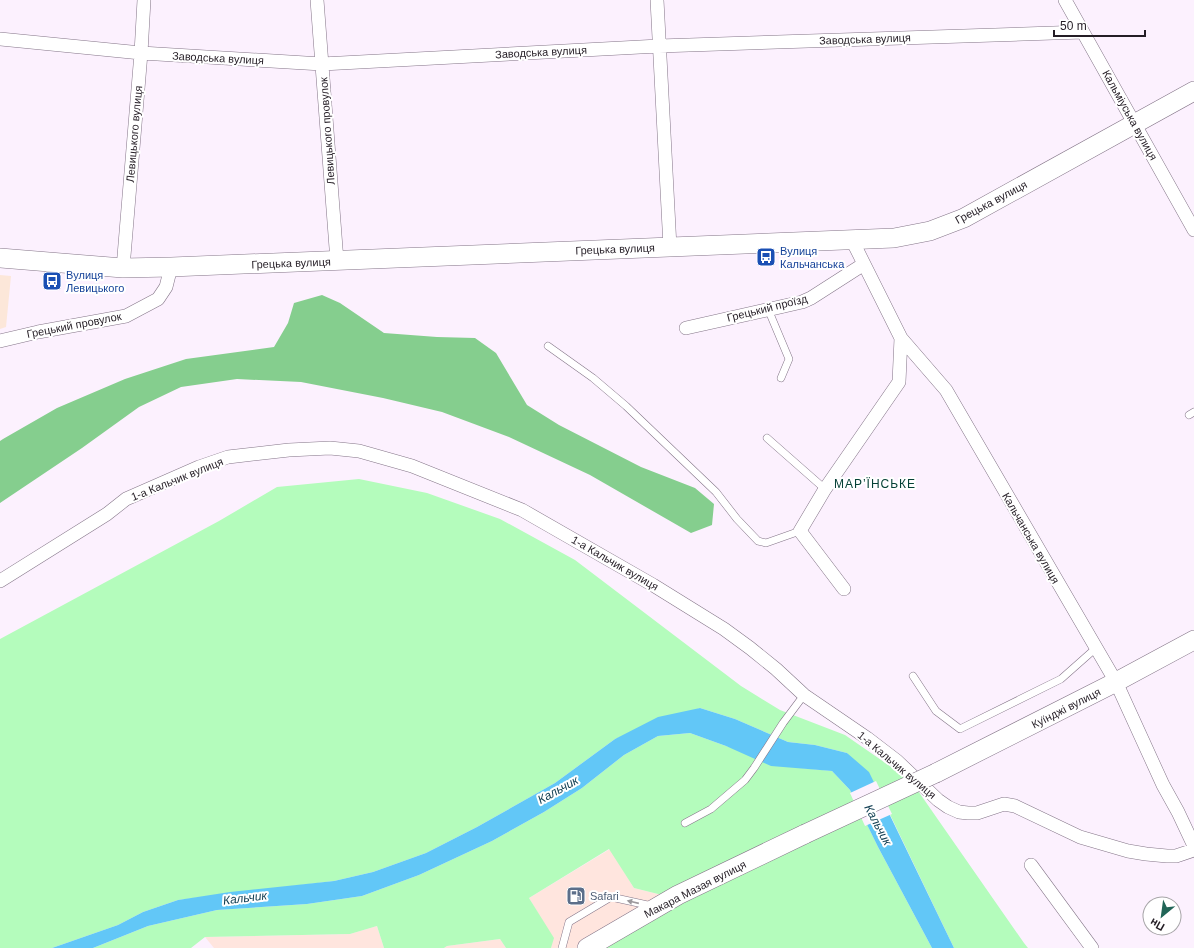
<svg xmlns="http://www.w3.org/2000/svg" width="1194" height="948" font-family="Helvetica,sans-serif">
  <rect width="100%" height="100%" fill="#fcf1fe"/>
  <!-- industrial -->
  <path fill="#ffe5de" d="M610 849 634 888 666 896 578 948H551L553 938 529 898Z
    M377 926 384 948H214L205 937 350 934Z
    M500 939 506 948H444L447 946Z"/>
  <!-- education -->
  <path fill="#fce7d9" d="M0 275 11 276 6 327 0 329Z"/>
  <!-- green -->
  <path fill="#b4fcbc" d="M359 479 427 493 500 519 575 560 741 686 780 710 845 735 910 780 880 794 847 753 815 745 788 742 735 719 700 708 615 739 555 783 477 827 426 853 373 872 334 881 178 900 143 912 118 925 52 948H0V639L219 521 277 487Z
    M690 733 726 746 802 768 832 771 850 790 857 805 666 896 634 888 609 849 529 898 554 938 551 948H506L500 939 447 946 444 948H384L377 926 350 934 205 937 191 948H93L148 926 217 910 307 904 362 896 419 875 492 841 544 812 582 788 624 755 658 736Z
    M916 788 1024 943 1028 948H954L884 802Z
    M861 812 878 847 932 948H596L619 933Z"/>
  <!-- forest -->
  <path fill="#85ce8e" d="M322 295 340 303 384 333 437 337 475 338 496 353 527 405 559 425 641 467 695 488 714 504 712 525 691 533 590 475 509 437 442 412 383 398 301 382 237 379 181 387 139 407 82 448 0 503V441L3 439 57 408 125 379 186 359 274 347 288 323 294 303Z"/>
  <!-- water -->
  <path fill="#62c7f7" d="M700 708 735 719 788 742 815 745 847 753 869 772 954 948H932L878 847 850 790 832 771 771 766 726 746 690 733 658 736 624 755 582 788 544 812 492 841 419 875 362 896 307 904 217 910 148 926 93 948H52L118 925 143 912 178 900 230 892 334 881 373 872 426 853 477 827 555 783 615 739 658 717Z"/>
  <!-- pier -->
  <path fill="#fcf1fe" d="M876 781 892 814 865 826 850 793Z"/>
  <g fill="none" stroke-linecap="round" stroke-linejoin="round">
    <!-- lane casing -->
    <g stroke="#847588" stroke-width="8">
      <path id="lane" d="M768 309 789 359 781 378
        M548 346 593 378 626 406 716 492 737 519 758 541 766 543 800 531
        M1189 415 1194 412
        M767 438 825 489
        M913 676 936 711 960 729 1061 679 1096 648
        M685 823 711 809 745 780 754 768 783 723 804 695
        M562 948 569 922 611 897 652 906"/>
    </g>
    <!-- street casing -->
    <g stroke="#847588" stroke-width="14">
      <path id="street" d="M317 0 337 261
        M657 0 670 247
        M1065 0 1194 230
        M0 39 141 53 322 64 659 46 1083 32
        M852 240 901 338 946 390 1116 682 1163 785 1178 812 1194 846
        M123 268 141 53 144 0
        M686 328 802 302 811 298 864 264
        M0 341 38 332 126 316 158 299 166 287 171 267
        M0 581 107 514 126 499 199 467 228 457 289 450 330 448 359 451 412 466 522 510 653 585 724 629 750 648 776 669 804 695 867 738 897 761 938 800 948 807 959 812 968 813H977L1004 804 1015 806 1080 837 1128 851 1146 854 1167 856H1176L1194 850
        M844 589 800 531 825 489 899 382 901 338
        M1031 865 1092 948"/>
    </g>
    <!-- secondary casing -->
    <g stroke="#847588" stroke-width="20">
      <path id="secondary" d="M0 258 123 268 171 267 894 238 930 231 964 218 1194 91
        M936 773 1116 682 1194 640
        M587 948 678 895 805 834"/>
    </g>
    <!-- lane -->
    <use href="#lane" stroke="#fff" stroke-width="7"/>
    <!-- street -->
    <use href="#street" stroke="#fff" stroke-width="13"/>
    <!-- secondary -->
    <use href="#secondary" stroke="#fff" stroke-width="19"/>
    <!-- secondary-bridge casing -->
    <g stroke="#847588" stroke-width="20" stroke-linecap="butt">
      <path id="secondary-bridge" d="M805 834 936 773"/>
    </g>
    <!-- secondary-bridge -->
    <use href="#secondary-bridge" stroke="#fff" stroke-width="19"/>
  </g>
  <!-- one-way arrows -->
  <defs><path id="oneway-solid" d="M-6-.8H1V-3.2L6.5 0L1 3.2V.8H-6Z"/></defs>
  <use fill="#9c999d" href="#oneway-solid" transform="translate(633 902) rotate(-167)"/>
  <!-- icons -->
  <defs>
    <g id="bus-square" transform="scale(1)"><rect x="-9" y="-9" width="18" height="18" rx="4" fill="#1a4fb4" stroke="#fff"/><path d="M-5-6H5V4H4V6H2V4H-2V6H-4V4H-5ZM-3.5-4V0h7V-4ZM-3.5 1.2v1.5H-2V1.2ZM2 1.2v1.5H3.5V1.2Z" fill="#fff"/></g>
    <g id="fuel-square" transform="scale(1)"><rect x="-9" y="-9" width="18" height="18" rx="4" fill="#5c6f8a" stroke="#fff"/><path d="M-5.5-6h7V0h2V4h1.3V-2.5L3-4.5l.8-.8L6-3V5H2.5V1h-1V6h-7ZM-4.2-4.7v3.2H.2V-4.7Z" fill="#fff"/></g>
  </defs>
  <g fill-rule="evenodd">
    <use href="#bus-square" x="766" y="257"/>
    <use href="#bus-square" x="52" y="281"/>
    <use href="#fuel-square" x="576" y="896"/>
  </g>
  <g text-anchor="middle" stroke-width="4" stroke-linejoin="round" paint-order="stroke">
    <!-- street labels -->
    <g font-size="11" fill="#241d25" stroke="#fff">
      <text transform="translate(865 39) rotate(-2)" y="4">Заводська вулиця</text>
      <text transform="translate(541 52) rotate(-3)" y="4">Заводська вулиця</text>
      <text transform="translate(218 58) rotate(3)" y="4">Заводська вулиця</text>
      <text transform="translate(1130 115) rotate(61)" y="4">Кальміуська вулиця</text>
      <text transform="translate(327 131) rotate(-94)" y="4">Левицького провулок</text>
      <text transform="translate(134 134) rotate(-85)" y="4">Левицького вулиця</text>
      <text transform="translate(991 202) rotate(-28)" y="4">Грецька вулиця</text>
      <text transform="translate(615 249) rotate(-2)" y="4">Грецька вулиця</text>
      <text transform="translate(291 263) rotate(-2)" y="4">Грецька вулиця</text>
      <text transform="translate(767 308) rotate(-14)" y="4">Грецький проїзд</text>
      <text transform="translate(74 325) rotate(-11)" y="4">Грецький провулок</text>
      <text transform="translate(177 479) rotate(-22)" y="4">1-а Кальчик вулиця</text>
      <text transform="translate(1031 538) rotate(60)" y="4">Кальчанська вулиця</text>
      <text transform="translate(615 563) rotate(30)" y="4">1-а Кальчик вулиця</text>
      <text transform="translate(1066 708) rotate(-27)" y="4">Куїнджі вулиця</text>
      <text transform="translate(897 765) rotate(40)" y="4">1-а Кальчик вулиця</text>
      <text transform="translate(695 889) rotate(-27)" y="4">Макара Мазая вулиця</text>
    </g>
    <!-- transit labels -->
    <g font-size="11" fill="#164399" stroke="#fff" text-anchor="start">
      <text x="780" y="255">Вулиця<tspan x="780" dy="13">Кальчанська</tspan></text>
      <text x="66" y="279">Вулиця<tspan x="66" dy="13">Левицького</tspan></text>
    </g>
    <!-- service labels -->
    <g font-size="11" fill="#4e5e75" stroke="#fff" text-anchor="start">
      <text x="590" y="900">Safari</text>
    </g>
    <!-- neighbourhood labels -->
    <g font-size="12" letter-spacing="1" fill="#054136" stroke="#fff">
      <text x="875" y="488">МАР’ЇНСЬКЕ</text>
    </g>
    <!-- water labels -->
    <g font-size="12" font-style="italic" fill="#154155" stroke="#fff">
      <text transform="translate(558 790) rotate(-29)" y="4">Кальчик</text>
      <text transform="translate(878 825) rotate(62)" y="4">Кальчик</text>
      <text transform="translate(245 898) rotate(-7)" y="4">Кальчик</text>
    </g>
  </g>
  <!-- north arrow -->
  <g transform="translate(1162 916) rotate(209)"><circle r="19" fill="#ffffff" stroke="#a7a5a8"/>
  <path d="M0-3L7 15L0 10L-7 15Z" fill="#216557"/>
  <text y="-6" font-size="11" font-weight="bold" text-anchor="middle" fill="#241d25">Пн</text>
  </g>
  <!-- scale -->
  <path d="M1054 30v6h91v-6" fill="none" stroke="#241d25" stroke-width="2"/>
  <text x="1060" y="30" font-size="12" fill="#241d25" stroke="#ffffff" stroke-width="3" paint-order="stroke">50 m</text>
</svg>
